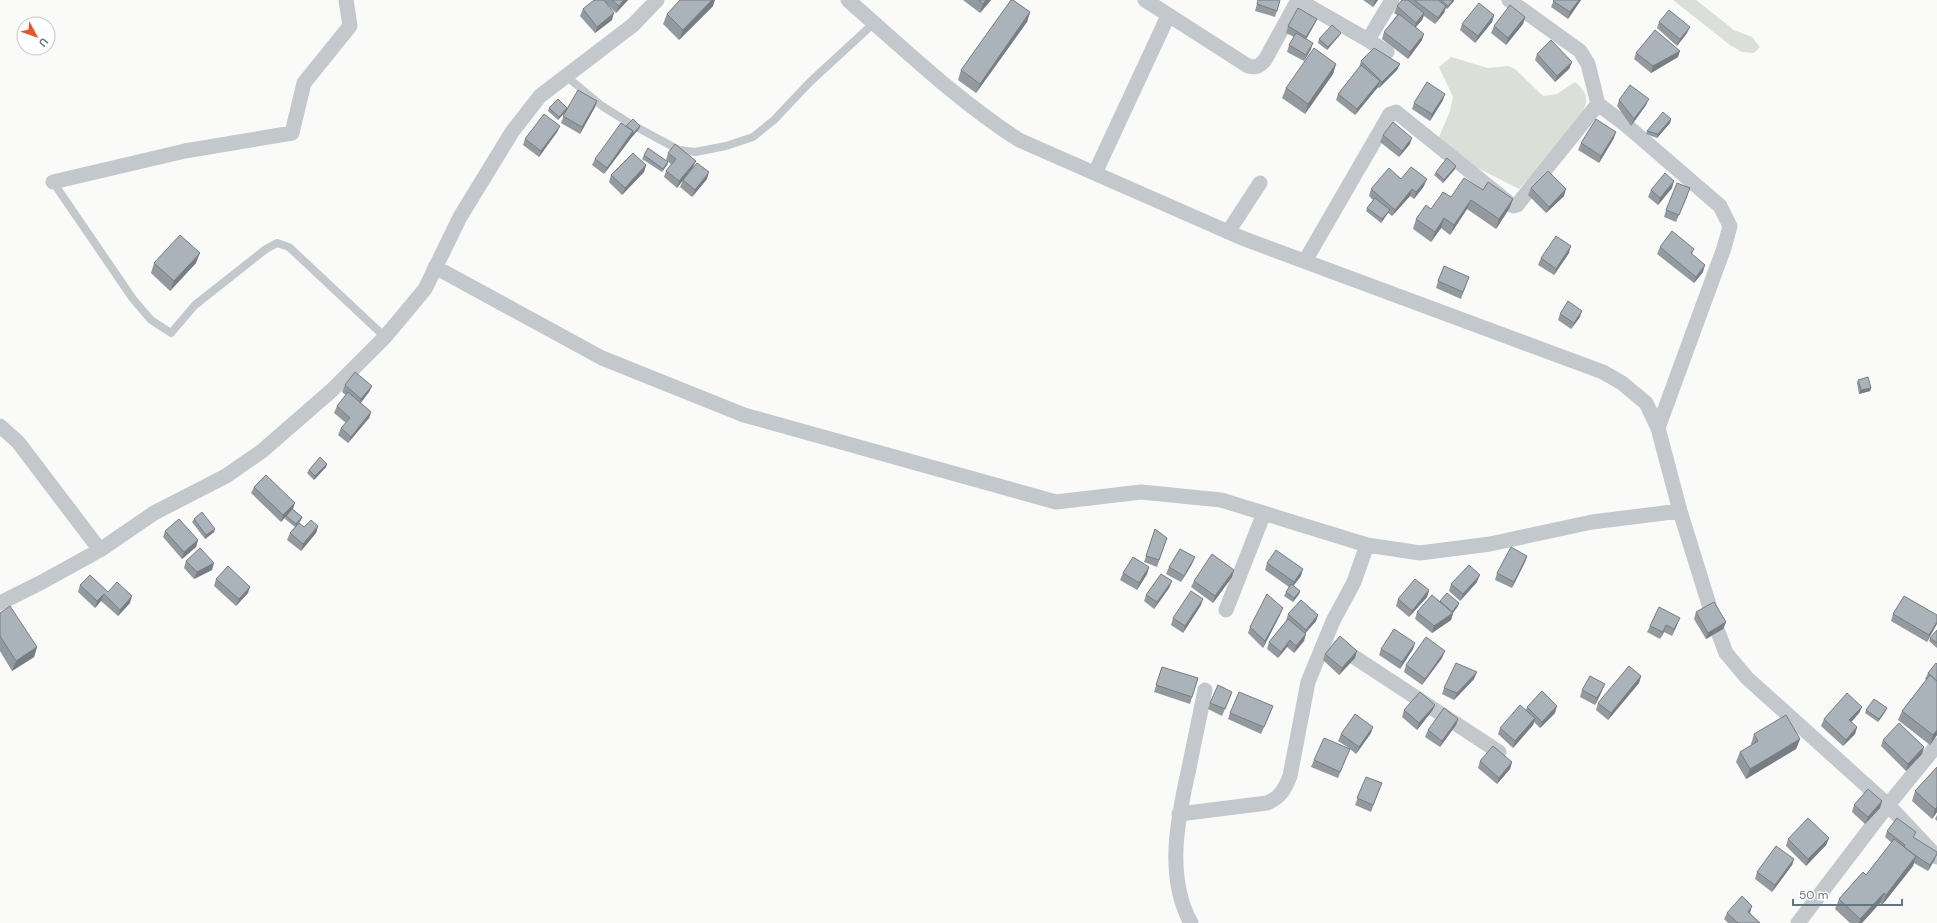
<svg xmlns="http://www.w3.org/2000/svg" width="1937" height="923" font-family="'DM Sans',sans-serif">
  <rect width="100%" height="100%" fill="#fafaf8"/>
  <!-- green -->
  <path fill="#dadfd7" d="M1673 0H1696L1734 30 1752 37 1760 47 1754 53 1742 52 1730 45Z
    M1451 57 1488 68 1508 66 1515 69 1543 96 1557 94 1575 82C1585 91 1590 97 1583 111L1536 171 1519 189 1456 157 1439 137 1450 111 1453 97 1439 67Z"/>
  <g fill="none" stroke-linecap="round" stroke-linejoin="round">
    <!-- service -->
    <path stroke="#c3c8cc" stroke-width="8" d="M566 76 602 106 629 123 679 150 695 152 726 146 753 137 774 120 810 82 874 23
      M53 182 133 299 151 320 171 333 195 305 266 249 277 243 289 247 385 337"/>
    <!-- minor -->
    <path stroke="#c3c8cc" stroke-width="15" d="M848 0C904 49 957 100 1019 140L1242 238 1603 372 1622 383 1646 403 1658 428 1680 511 1715 624 1726 653 1747 678 1888 805 1937 857
      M1145 0 1248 66C1256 68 1260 66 1265 60L1298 0 1368 40 1392 0
      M1509 0 1580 51 1588 64 1598 104 1626 125 1720 206 1730 226 1724 248 1658 428
      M1368 40 1387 52
      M1095 173 1168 16
      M53 182 185 151 292 133 304 83 350 26 346 0
      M1228 232 1260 183
      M1305 261 1390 114 1396 112 1513 206 1517 205 1598 104
      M435 267 602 358 744 415 1056 502 1141 492 1221 500 1367 545 1420 553 1490 544 1592 522 1680 511
      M0 426 18 442 100 550
      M0 603 42 582 100 550 154 513 226 476 262 451 331 391 385 337 425 289 460 217 512 132 540 96 633 25 657 0
      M1226 610 1264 513
      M1339 647 1499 752
      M1179 814 1267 803C1280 798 1285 789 1290 776L1308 682 1333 621 1354 582 1367 545
      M1191 923C1165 876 1178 817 1189 768 1194 742 1200 716 1205 690
      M1798 923 1888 805 1937 745"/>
  </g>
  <!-- wall -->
  <path fill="#929a9f" d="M605 0H628L616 13 607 4 612 20 595 33 580 16 583 9 605 1Z
    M963 0H991L980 13Z
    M1258 0H1280L1275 17 1255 11Z
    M1363 0H1378L1373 7Z
    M1402 0H1454L1447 9 1446 8 1444 13 1435 24 1424 16 1422 20 1416 27 1422 40 1408 59 1382 39 1384 32 1397 15 1394 13 1397 6Z
    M1554 0H1581L1568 19 1551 7Z
    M713 6 679 40 663 24 667 14Z
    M1030 12 1027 22 976 93 958 80 961 70Z
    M1494 15 1492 22 1475 43 1460 30 1462 24Z
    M1525 17 1523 24 1506 45 1491 33 1494 26Z
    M1317 19 1314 25 1306 39 1311 49 1304 61 1287 52 1289 45 1294 37 1286 33 1288 26Z
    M1659 22 1687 33 1677 46 1657 28Z
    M1341 33 1339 36 1327 50 1318 43 1319 39Z
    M1636 53 1678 57 1651 73 1634 59Z
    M1537 54 1572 62 1569 69 1555 82 1535 60Z
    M1361 61 1400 64 1397 70 1379 88 1378 87 1355 115 1336 100 1338 94 1359 68Z
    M1336 64 1333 74 1305 114 1282 98 1286 88Z
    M1443 100 1430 121 1412 109 1414 103Z
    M1619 100 1646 105 1631 126 1617 106Z
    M597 101 595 107 580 134 561 123 565 112 558 120 548 111 549 108H567Z
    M1671 119 1670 123 1657 138 1646 134 1647 131Z
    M560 126 557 132 539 157 523 145 525 139Z
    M626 126 639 129 631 138 604 174 592 165 595 159Z
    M1383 135 1410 144 1399 157 1380 142Z
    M1614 138 1599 163 1578 150 1581 143Z
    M668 153 696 161 693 167 677 188 664 177 666 171 671 164 666 160Z
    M644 155 668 162 667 165 662 172 642 159Z
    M646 165 644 172 622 195 609 182 611 175Z
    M1455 169 1443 183 1434 175 1436 172Z
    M707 179 692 197 680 187 683 180Z
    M1401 179 1424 186 1414 199 1410 196 1392 216 1388 213 1381 223 1366 211 1367 208 1373 200 1369 196 1371 189Z
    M1531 188 1564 196 1546 213 1528 195Z
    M1672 188 1658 205 1648 197 1651 190Z
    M1483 190 1513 199 1509 209 1496 229 1467 209 1450 235 1441 228 1431 242 1413 229 1416 219 1431 209 1451 197Z
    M1688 195 1676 222 1664 217 1666 210Z
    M1660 247 1694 249 1692 254 1703 272 1694 283 1657 254Z
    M1569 253 1554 275 1538 265 1541 258Z
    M154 263H196L170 291 151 273Z
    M1469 277 1461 299 1436 288 1438 281Z
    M1560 314 1580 317 1571 329 1558 320Z
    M1858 380 1871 388 1870 391 1859 394 1857 383Z
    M345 385 372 386 369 392 361 403 371 412 369 418 348 443 338 435 341 428 346 423 334 413 337 406 346 395 342 392Z
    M327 464 326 467 314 480 307 473 309 470Z
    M254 487 293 509 302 517 301 520 299 523 304 527 318 526 316 533 301 551 287 540 290 533 295 527 285 519 286 516 281 522 251 493Z
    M194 519 214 532 205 539 192 522Z
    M1155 529 1167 538 1157 567 1144 562Z
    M165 531 198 540 196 547 182 559 163 537Z
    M1527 556 1525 562 1512 588 1495 580 1497 573Z
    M186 561 212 570 194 579 184 568Z
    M1267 563 1301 576 1293 586 1300 591 1299 594 1293 602 1284 596 1286 592 1289 587 1265 570Z
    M1192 564 1181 582 1166 574 1169 567Z
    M1149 567 1147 574 1137 590 1120 580 1123 573Z
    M1232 577 1213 603 1191 587 1194 581Z
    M216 579 248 593 236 606 214 586Z
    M1172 581 1169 588 1154 609 1144 601 1146 595Z
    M1477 582 1460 601 1449 591 1451 584Z
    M80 585 108 592 130 603 118 616 101 601 95 608 78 592Z
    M1429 590 1427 597 1409 617 1396 606 1398 599Z
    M1440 601 1458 606 1453 613 1451 620 1432 633 1415 619 1417 612Z
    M1201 605 1183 633 1171 625 1173 618Z
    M1696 612 1726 622 1723 629 1706 639 1694 619Z
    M0 613 37 647 34 657 12 671 0 651Z
    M1288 614 1318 615 1316 621 1305 633 1304 641 1294 653 1287 647 1278 658 1267 649 1269 642 1286 621Z
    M1893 614 1937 615 1927 642 1891 621Z
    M1280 615 1263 648 1248 633 1250 627Z
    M1677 625 1672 636 1664 632 1660 639 1647 632 1650 626Z
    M1937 630V648L1929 641 1930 638Z
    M1381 649H1413L1400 669 1379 655Z
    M1325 654 1355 658 1339 675 1323 660Z
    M1442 658 1422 685 1404 672 1406 665Z
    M1937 664V735L1930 745 1898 720 1902 711 1926 680 1925 679 1928 673Z
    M1162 667 1198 678 1190 704 1154 692Z
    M1641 676 1639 683 1608 720 1596 710 1598 703Z
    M1474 679 1454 700 1442 694 1444 688Z
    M1582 690 1602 691 1595 705 1580 697Z
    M1232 692 1222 716 1208 709 1210 703Z
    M1435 705 1432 711 1417 730 1402 717 1404 710Z
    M1527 707 1555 713 1540 728 1534 722 1533 725 1513 748 1498 734 1500 728 1526 710Z
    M1862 707 1859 713 1851 722 1857 727 1855 734 1843 746 1821 726 1824 719Z
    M1887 708 1885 712 1878 722 1865 713 1866 710Z
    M1271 712 1261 734 1228 719 1230 713Z
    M1458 719 1456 725 1440 747 1425 737 1428 730Z
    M1371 733 1356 754 1350 749 1338 778 1311 767 1314 760 1349 748 1338 741 1341 734Z
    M1754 734 1800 739 1796 749 1746 779 1736 762 1740 752 1752 745 1751 744Z
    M1883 740 1922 754 1906 771 1881 746Z
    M1480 761 1512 762 1510 769 1497 784 1478 768Z
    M1937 767V812L1932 819 1912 801 1915 791Z
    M1366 777 1382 783 1371 812 1355 805Z
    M1882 801 1880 808 1865 824 1852 812 1854 805Z
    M1937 815V821L1935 819Z
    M1887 831 1914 838 1935 859 1928 871 1914 863 1913 866 1882 905 1880 903 1862 923H1850L1835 909 1839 899 1866 875 1892 843 1885 837Z
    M1829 838 1826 845 1806 866 1786 846 1788 839Z
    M1794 859 1792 865 1772 892 1755 879 1757 872Z
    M1727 913H1750L1760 923H1728L1724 919Z"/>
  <!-- shaded-wall -->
  <path fill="#777d82" d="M624 0H628L616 13 619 6Z
    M712 0H715L713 6 679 40 683 30Z
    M986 0H991L980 13 983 4Z
    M1375 0H1378L1373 7Z
    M1453 0H1454V1L1447 9 1448 6Z
    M1579 0H1581L1568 19 1570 12Z
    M1446 6 1444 13 1435 24 1438 18Z
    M1030 12 1027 22 976 93 980 84Z
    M614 13 612 20 595 33 597 27Z
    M1424 13 1422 20 1414 29 1416 23Z
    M1494 15 1492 22 1475 43 1478 36Z
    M1525 17 1523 24 1506 45 1508 38Z
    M1317 19 1314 25 1304 43 1306 37Z
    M1690 27 1687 33 1677 46 1680 39Z
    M1341 33 1339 36 1327 50 1328 47Z
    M1424 34 1422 40 1408 59 1410 52Z
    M1313 43 1311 49 1304 61 1306 55Z
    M1680 51 1678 57 1651 73 1653 66Z
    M1572 62 1569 69 1555 82 1557 76Z
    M1336 64 1333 74 1305 114 1308 104Z
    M1400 64 1397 70 1379 88 1382 82Z
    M1380 81 1378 87 1355 115 1357 109Z
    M1445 94 1443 100 1430 121 1432 114Z
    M1649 99 1646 105 1631 126 1634 119Z
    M597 101 595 107 580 134 582 127Z
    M567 108 566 111 558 120 559 117Z
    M1671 119 1670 123 1657 138 1658 134Z
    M560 126 557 132 539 157 541 151Z
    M640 126 639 129 631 138 632 135Z
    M633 131 631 138 604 174 607 168Z
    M1616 132 1614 138 1599 163 1601 156Z
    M1412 138 1410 144 1399 157 1402 151Z
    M696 161 693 167 677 188 679 181Z
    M668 162 667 165 662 172 663 169Z
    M646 165 644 172 622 195 625 188Z
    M1456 166 1455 169 1443 183 1444 180Z
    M709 172 707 179 692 197 695 190Z
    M1427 179 1424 186 1414 199 1416 192Z
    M1674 181 1672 188 1658 205 1660 198Z
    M1412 189 1410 196 1392 216 1395 210Z
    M1566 189 1564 196 1546 213 1549 207Z
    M1513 199 1509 209 1496 229 1499 219Z
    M1471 200 1467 209 1450 235 1454 225Z
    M1390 210 1388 213 1381 223 1382 219Z
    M1444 218 1441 228 1431 242 1435 232Z
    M1571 246 1569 253 1554 275 1556 269Z
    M200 253 196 263 170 291 174 281Z
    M1705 265 1703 272 1694 283 1696 277Z
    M1582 311 1580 317 1571 329 1574 323Z
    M372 386 369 392 358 405 361 399Z
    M1871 388 1870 391 1859 394 1861 390Z
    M371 412 369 418 348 443 351 437Z
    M327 464 326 467 314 480 315 476Z
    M295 503 293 509 281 522 283 515Z
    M302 517 301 520 295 528 296 524Z
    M318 526 316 533 301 551 303 544Z
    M215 529 214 532 205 539 206 535Z
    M198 540 196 547 182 559 184 552Z
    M1527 556 1525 562 1512 588 1514 582Z
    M1195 557 1192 564 1181 582 1184 576Z
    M214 563 212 570 194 579 197 572Z
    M1149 567 1147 574 1137 590 1139 583Z
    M1303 569 1301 576 1291 589 1294 582Z
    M1234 570 1232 577 1213 603 1215 596Z
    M1480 575 1477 582 1460 601 1463 594Z
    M1172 581 1169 588 1154 609 1157 602Z
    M250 587 248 593 236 606 239 599Z
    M1429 590 1427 597 1409 617 1412 611Z
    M1300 591 1299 594 1293 602 1294 598Z
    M104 594 101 601 95 608 97 601Z
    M132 596 130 603 118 616 120 610Z
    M1203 599 1201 605 1183 633 1185 626Z
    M1459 603 1458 606 1452 614 1453 613 1451 620 1432 633 1434 626 1451 613Z
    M1283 608 1280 615 1263 648 1265 641Z
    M1318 615 1316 621 1303 636 1306 630Z
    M1680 618 1677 625 1672 636 1674 629Z
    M1726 622 1723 629 1706 639 1708 633Z
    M1937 622V624L1927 642 1929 635Z
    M1666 625 1664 632 1660 639Z
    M1306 634 1304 641 1294 653 1296 646Z
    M1290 640 1287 647 1278 658 1281 652Z
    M1415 643 1413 649 1400 669 1402 662Z
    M37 647 34 657 12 671 16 661Z
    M1357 651 1355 658 1339 675 1342 668Z
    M1445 651 1442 658 1422 685 1425 679Z
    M1477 672 1474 679 1454 700 1457 693Z
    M1641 676 1639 683 1608 720 1611 713Z
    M1605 684 1602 691 1595 705 1597 698Z
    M1435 705 1432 711 1417 730 1419 723Z
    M1557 706 1555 713 1540 728 1542 722Z
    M1862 707 1859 713 1847 727 1849 720Z
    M1887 708 1885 712 1878 722 1879 719Z
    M1535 718 1533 725 1513 748 1515 741Z
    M1458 719 1456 725 1440 747 1442 741Z
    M1373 727 1371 733 1356 754 1359 747Z
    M1857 727 1855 734 1843 746 1846 740Z
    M1937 730V735L1930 745 1933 735Z
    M1800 739 1796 749 1746 779 1750 769Z
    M1924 747 1922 754 1906 771 1908 764Z
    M1512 762 1510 769 1497 784 1499 778Z
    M1882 801 1880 808 1865 824 1868 817Z
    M1937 807V812L1932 819 1935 809Z
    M1829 838 1826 845 1806 866 1808 859Z
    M1937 854 1935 859 1928 871 1930 865Z
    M1916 856 1913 866 1882 905 1886 895Z
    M1794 859 1792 865 1772 892 1775 885Z
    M1884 893 1880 903 1862 923H1859L1860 919Z
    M1752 906 1750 913 1745 918 1748 912Z"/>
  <!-- building -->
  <path fill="#aab3b9" stroke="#777d82" d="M594 0H604L614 13 597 27 583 9Z
    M612 0H624L619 6Z
    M680 0H712L683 30 667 14Z
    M979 0H986L983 4Z
    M1011 0H1013L1030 12 980 84 961 70Z
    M1258 0H1280L1277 11 1257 4Z
    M1402 0H1408L1424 13 1416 23 1397 6Z
    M1414 0H1438L1446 6 1438 18Z
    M1441 0H1453L1448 6Z
    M1554 0H1579L1570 12 1553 1Z
    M1479 3 1494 15 1478 36 1462 24Z
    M1510 5 1525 17 1508 38 1494 26Z
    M1298 8 1317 19 1306 37 1288 26Z
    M1669 10 1690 27 1680 39 1659 22Z
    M1399 14 1424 34 1410 52 1384 32Z
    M1332 25 1341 33 1328 47 1319 39Z
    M1655 30 1680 51 1653 66 1636 53Z
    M1296 33 1313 43 1306 55 1289 45Z
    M1551 40 1572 62 1557 76 1537 54Z
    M1314 48 1336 64 1308 104 1286 88Z
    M1374 48 1400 64 1382 82 1361 61Z
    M1361 65 1380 81 1357 109 1338 94Z
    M1427 82 1445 94 1432 114 1414 103Z
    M1630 85 1649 99 1634 119 1619 100Z
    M578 90 597 101 582 127 563 116Z
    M558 99 567 108 559 117 549 108Z
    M1663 112 1671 119 1658 134 1647 131Z
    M544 114 560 126 541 151 525 139Z
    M633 119 640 126 632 135 633 131 626 126Z
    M1596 119 1616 132 1601 156 1581 143Z
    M1393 122 1412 138 1402 151 1383 135Z
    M621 123 633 131 607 168 595 159Z
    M675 144 696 161 679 181 666 171 676 159 668 153Z
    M648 148 668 162 663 169 644 155Z
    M633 153 646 165 625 188 611 175Z
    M1447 158 1456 166 1444 180 1436 172Z
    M697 163 709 172 695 190 683 180Z
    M1411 167 1427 179 1416 192 1412 189 1395 210 1371 189 1389 168 1401 179Z
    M1548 171 1566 189 1549 207 1531 188Z
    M1665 173 1674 181 1660 198 1651 190Z
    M1464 178 1483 190 1488 182 1513 199 1499 219 1471 200 1454 225 1444 218 1435 232 1416 219 1426 205 1431 209 1443 192 1451 197Z
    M1677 183 1690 188 1679 215 1666 210Z
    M1375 198 1390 210 1382 219 1367 208Z
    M1672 231 1694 249 1691 253 1705 265 1696 277 1660 247Z
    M180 235 200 253 174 281 154 263Z
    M1556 236 1571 246 1556 269 1541 258Z
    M1444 266 1469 277 1463 292 1438 281Z
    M1568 301 1582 311 1574 323 1560 314Z
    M355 372 372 386 361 399 345 385Z
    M1868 377 1871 388 1861 390 1858 380Z
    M348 392 371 412 351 437 341 428 350 418 337 406Z
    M320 457 327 464 315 476 309 470Z
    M266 475 295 503 283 515 254 487Z
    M292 509 302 517 296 524 286 516Z
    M202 512 215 529 206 535 194 519Z
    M179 519 198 540 184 552 165 531Z
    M311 520 318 526 303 544 290 533 299 523 304 527Z
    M1155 529 1167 538 1159 560 1146 556Z
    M1511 547 1527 556 1514 582 1497 573Z
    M200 548 214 563 197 572 186 561Z
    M1180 549 1195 557 1184 576 1169 567Z
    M1276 550 1303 569 1294 582 1267 563Z
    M1212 554 1234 570 1215 596 1194 581Z
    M1133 557 1149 567 1139 583 1123 573Z
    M1469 565 1480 575 1463 594 1451 584Z
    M228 566 250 587 239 599 216 579Z
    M1161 574 1172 581 1157 602 1146 595Z
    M90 575 108 592 117 582 132 596 120 610 104 594 97 601 80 585Z
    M1415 579 1429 590 1412 611 1398 599Z
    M1291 584 1300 591 1294 598 1286 592Z
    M1191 591 1203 599 1185 626 1173 618Z
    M1447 593 1459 603 1452 612 1440 601Z
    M1267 594 1283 608 1265 641 1250 627Z
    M1432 595 1453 613 1434 626 1417 612Z
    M1904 596 1937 615V622L1929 635 1893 614Z
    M1301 600 1318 615 1306 630 1288 614Z
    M1714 602 1726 622 1708 633 1696 612Z
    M10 606 37 647 16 661 0 636V613Z
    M1659 607 1680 618 1674 629 1666 625 1663 632 1650 626Z
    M1288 619 1306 634 1296 646 1290 640 1281 652 1269 642Z
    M1394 629 1415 643 1402 662 1381 649Z
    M1937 630V643L1930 638Z
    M1340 636 1357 651 1342 668 1325 654Z
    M1426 637 1445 651 1425 679 1406 665Z
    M1456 663 1477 672 1457 693 1444 688Z
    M1936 663 1937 664V681L1928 673Z
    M1629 666 1641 676 1611 713 1598 703Z
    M1162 667 1198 678 1192 697 1156 685Z
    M1930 675 1937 681V730L1933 735 1902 711Z
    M1590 676 1605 684 1597 698 1582 690Z
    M1218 685 1232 692 1225 709 1210 703Z
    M1542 691 1557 706 1542 722 1527 707Z
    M1239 692 1273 706 1264 727 1230 713Z
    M1420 692 1435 705 1419 723 1404 710Z
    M1847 693 1862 707 1849 720 1857 727 1846 740 1824 719Z
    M1874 699 1887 708 1879 719 1866 710Z
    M1520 705 1535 718 1515 741 1500 728Z
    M1444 708 1458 719 1442 741 1428 730Z
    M1355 714 1373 727 1359 747 1341 734Z
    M1786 715 1800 739 1750 769 1740 752 1758 741 1754 734Z
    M1899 723 1924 747 1908 764 1883 740Z
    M1324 738 1350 749 1340 772 1314 760Z
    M1493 746 1512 762 1499 778 1480 761Z
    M1937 767V807L1935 809 1915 791Z
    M1366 777 1382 783 1373 805 1357 798Z
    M1868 789 1882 801 1868 817 1854 805Z
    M1808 818 1829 838 1808 859 1788 839Z
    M1897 818 1916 832 1913 837 1937 852V854L1930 865 1913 854 1904 847 1905 845 1887 831Z
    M1894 839 1916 856 1886 895 1884 893 1860 919 1839 899 1863 872 1866 875Z
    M1776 846 1794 859 1775 885 1757 872Z
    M1742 896 1752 906 1748 912 1760 923H1738L1727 913Z"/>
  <!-- north arrow -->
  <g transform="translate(36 36) rotate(131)"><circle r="19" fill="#ffffff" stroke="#c1c8cd"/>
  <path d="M0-3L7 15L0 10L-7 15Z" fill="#e4572e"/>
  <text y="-6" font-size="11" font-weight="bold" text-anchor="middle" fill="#657683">U</text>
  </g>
  <!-- scale -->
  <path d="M1793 899v6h109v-6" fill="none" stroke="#657683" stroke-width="2"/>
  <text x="1799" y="899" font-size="12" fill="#657683" stroke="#ffffff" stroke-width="3" paint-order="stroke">50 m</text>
</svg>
